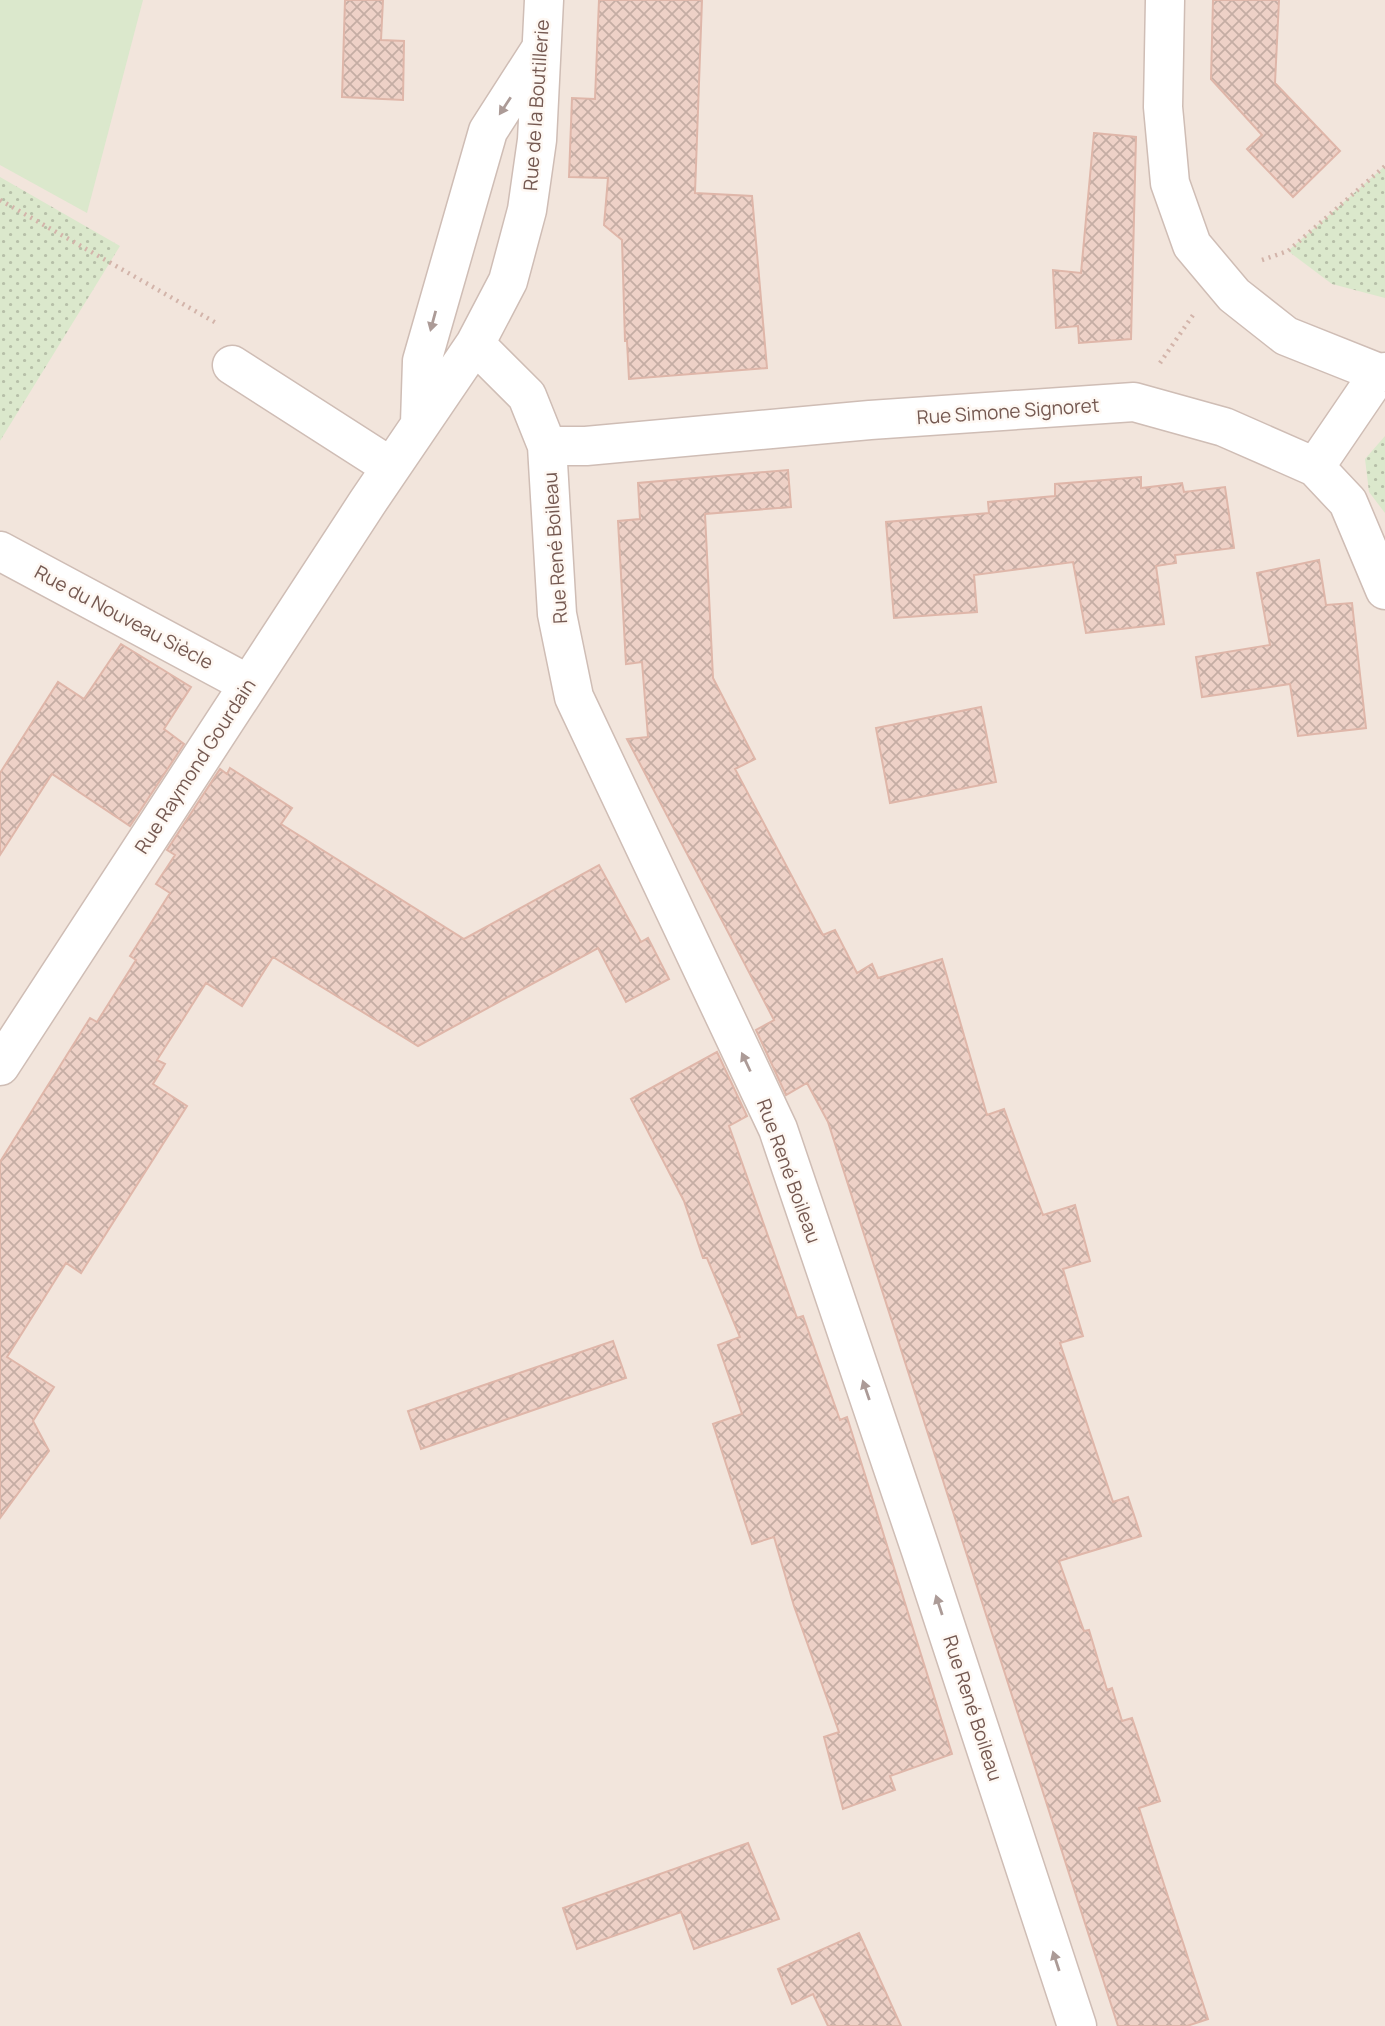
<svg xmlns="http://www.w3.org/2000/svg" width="1385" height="2026" font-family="Manrope,sans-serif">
  <defs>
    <pattern id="park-dots" width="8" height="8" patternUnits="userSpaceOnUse" patternTransform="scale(1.75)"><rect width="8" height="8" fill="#dbe8cc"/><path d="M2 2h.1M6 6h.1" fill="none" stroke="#b6bfa8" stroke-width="1.8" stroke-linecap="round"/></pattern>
    <pattern id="building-cross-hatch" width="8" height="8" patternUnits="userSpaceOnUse" patternTransform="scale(1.75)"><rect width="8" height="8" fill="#eed1c7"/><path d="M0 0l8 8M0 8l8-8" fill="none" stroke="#c5ada4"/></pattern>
  </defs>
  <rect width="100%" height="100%" fill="#fbf4ed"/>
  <!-- residential -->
  <path fill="#f2e5dc" d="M0 0H1385V2026H0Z"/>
  <!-- green -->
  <path fill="#dbe8cc" d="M0 0H143L87 213 0 165Z"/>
  <!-- park -->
  <path fill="url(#park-dots)" d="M1385 166V298L1332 284 1288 251Z
    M0 177 120 246 0 441Z
    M1385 436V513L1369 492 1365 459Z"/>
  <!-- building -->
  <path fill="url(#building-cross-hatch)" stroke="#dfb6a9" stroke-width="2" d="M345 0H383L381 40 404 41 403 100 342 97Z
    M599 0H702L695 193 752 196 767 368 629 379 627 341H625L622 240 604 225 608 178 569 177 572 98 595 99Z
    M1213 0H1279L1275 83 1340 151 1293 197 1247 149 1262 135 1211 79Z
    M1094 133 1136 137 1131 339 1079 343 1078 326 1056 328 1053 270 1081 273Z
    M788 470 791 507 705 514 713 678 755 759 735 769 823 935 835 930 857 973 872 964 878 978 942 959 987 1115 1004 1109 1043 1215 1075 1205 1090 1261 1063 1269 1083 1336 1060 1343 1113 1502 1128 1497 1141 1536 1059 1561 1084 1631 1089 1630 1107 1690 1112 1688 1122 1721 1132 1718 1160 1801 1139 1808 1208 2019 1187 2026H1118L828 1122 807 1083 786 1095 756 1030 774 1020 627 739 648 737 642 662 626 664 618 521 640 519 638 483Z
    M1141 477V488L1182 483 1184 492 1225 487 1234 548 1175 555 1176 563 1156 566 1164 624 1086 633 1073 562 974 575 977 612 894 618 886 522 989 513 988 502 1055 496V484Z
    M1319 560 1326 605 1352 603 1366 728 1298 736 1290 684 1202 697 1196 657 1270 645 1257 573Z
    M121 644 191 687 164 729 184 744 130 826 52 774 0 855V773L58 682 84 699Z
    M981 707 996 782 890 803 876 728Z
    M230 768 292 808 281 824 464 939 599 865 641 942 648 938 669 979 626 1002 598 948 418 1046 273 957 242 1006 206 983 157 1060 165 1064 153 1084 187 1106 81 1273 66 1263 7 1357 54 1387 33 1421 49 1451 0 1518V1162L90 1018 97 1022 136 960 130 956 170 893 156 884 175 855 167 850 220 769 227 774Z
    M717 1052 747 1116 729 1126 797 1318 803 1316 840 1420 847 1417 952 1754 890 1776 895 1790 843 1809 824 1737 839 1732 794 1606 774 1537 752 1544 713 1424 742 1414 718 1345 740 1337 707 1258H703L684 1201 631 1099Z
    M613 1341 626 1378 421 1449 408 1411Z
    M748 1843 779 1919 694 1949 681 1912 577 1949 563 1908Z
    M859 1933 901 2026H828L813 1994 792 2004 778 1969Z"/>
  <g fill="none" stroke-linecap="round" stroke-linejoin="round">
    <!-- minor casing -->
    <g stroke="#cfbdb5" stroke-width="41">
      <path id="minor" d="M1165 0 1163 107 1170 183 1192 245 1234 295 1286 336 1379 373 1385 372
        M475 344 527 396 547 446 557 614 574 697 778 1129 921 1551 1077 2026
        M232 365 391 467
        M420 423 422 361 488 131 540 50
        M547 446H586L870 420 1134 402 1224 427 1315 467 1348 502 1385 590
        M1315 467 1379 373
        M0 551 248 684
        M0 1066 367 503 475 344 508 281 527 210 537 140 544 0"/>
    </g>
    <!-- path -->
    <path stroke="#d3b4aa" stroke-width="4.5" stroke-dasharray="2 5" stroke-linecap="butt" d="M0 200 218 324
      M1262 260 1288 251 1385 166
      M1160 363 1193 315"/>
    <!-- minor -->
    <use href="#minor" stroke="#fff" stroke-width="38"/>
  </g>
  <!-- one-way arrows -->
  <defs><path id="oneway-solid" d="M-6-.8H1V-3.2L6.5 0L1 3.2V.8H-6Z" transform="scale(1.75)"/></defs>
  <g fill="#ac9b97">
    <use href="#oneway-solid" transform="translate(505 106) rotate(123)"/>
    <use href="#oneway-solid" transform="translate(433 321) rotate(105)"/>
    <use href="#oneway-solid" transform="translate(746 1062) rotate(-115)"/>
    <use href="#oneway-solid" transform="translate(866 1390) rotate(-109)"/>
    <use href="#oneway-solid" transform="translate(939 1605) rotate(-108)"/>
    <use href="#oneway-solid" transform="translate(1056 1961) rotate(-108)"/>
  </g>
  <g text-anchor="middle" stroke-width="5" stroke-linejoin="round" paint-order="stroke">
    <!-- street labels -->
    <g font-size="19" fill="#755951" stroke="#fef8f3">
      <text transform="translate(536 105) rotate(-86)" y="7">Rue de la Boutillerie</text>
      <text transform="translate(1008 411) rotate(-4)" y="7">Rue Simone Signoret</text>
      <text transform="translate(555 548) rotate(-94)" y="7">Rue René Boileau</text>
      <text transform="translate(124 617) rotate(28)" y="7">Rue du Nouveau Siècle</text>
      <text transform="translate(195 766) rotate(-57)" y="7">Rue Raymond Gourdain</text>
      <text transform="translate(789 1171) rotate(70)" y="7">Rue René Boileau</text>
      <text transform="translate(973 1708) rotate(72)" y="7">Rue René Boileau</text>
    </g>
  </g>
</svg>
